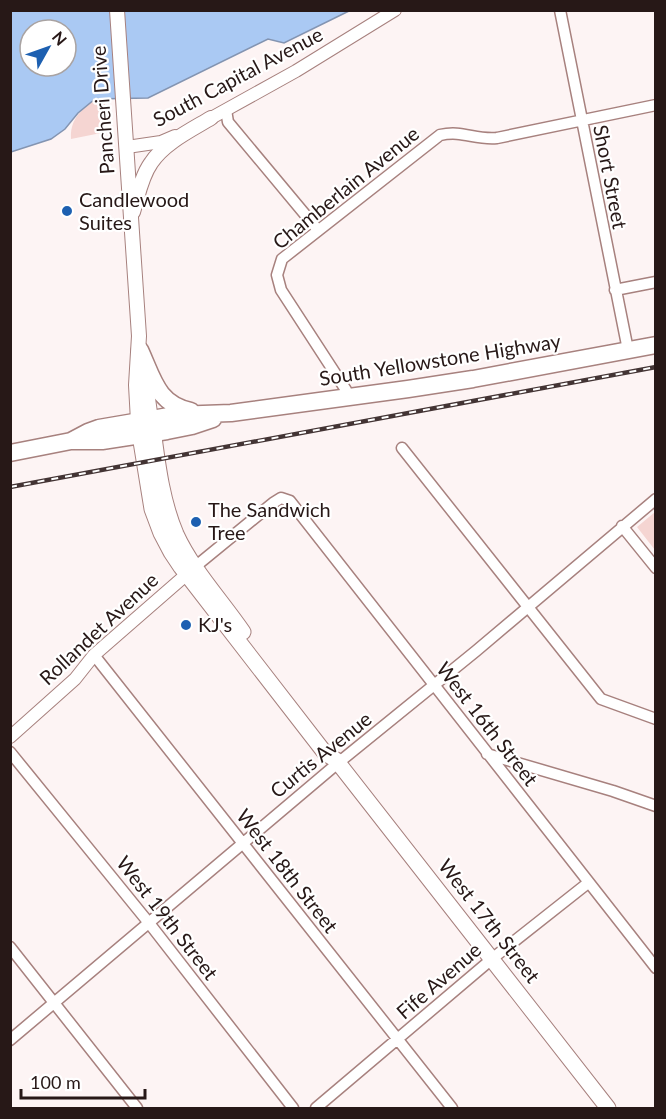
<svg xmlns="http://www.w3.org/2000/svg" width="666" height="1119" font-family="Lato,sans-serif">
  <rect width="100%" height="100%" fill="#fdf4f4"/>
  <!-- green -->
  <path fill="#f5d5d2" d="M95 99H105V129L101 133 71 139C70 119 81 110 95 99Z
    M655 512V550L637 527Z"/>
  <!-- water -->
  <path fill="#aac9f3" stroke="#8394b1" stroke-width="1.5" fill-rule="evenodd" d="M10 11H349L284 43 268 39 148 98 95 99 78 113 65 129 51 139 11 152ZM30 30H66V66H30Z"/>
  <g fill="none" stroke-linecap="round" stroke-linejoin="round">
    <!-- minor casing -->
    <g stroke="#a7817e" stroke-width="13">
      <path id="minor" d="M560 10 628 350
        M226 110 228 122 318 230
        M615 290 656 282
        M347 397 346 390 281 290 277 275 282 259 440 135C463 130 474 140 497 138L656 105
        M402 448 601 699 656 719
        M622 526 656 568
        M196 566 273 503 281 498 290 501 656 968
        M94 655 452 1108
        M10 752 149 923 293 1108
        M487 754 613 791 656 806
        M10 947 137 1108
        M10 1040 338 763 476 651 656 499
        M316 1108 493 958 588 883"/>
    </g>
    <!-- tertiary casing -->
    <g stroke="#a7817e" stroke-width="14">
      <path id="tertiary" d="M204 122 296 71 395 10
        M127 147 161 142 175 136
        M10 737 75 679 94 655 187 574"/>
    </g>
    <!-- secondary casing -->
    <g stroke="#a7817e" stroke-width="16">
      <path id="secondary" d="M117 10 139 336 136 385 138 421
        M133 212C138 196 141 177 151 163 164 143 191 130 211 118
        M144 370 151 420"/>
    </g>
    <!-- primary casing -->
    <g stroke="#a7817e" stroke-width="17">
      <path id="primary" d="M152 422C157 459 161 499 176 534 192 569 221 600 243 632
        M138 423 152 509 161 533 171 552 181 567 325 753 336 760 608 1108"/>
    </g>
    <!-- trunk casing -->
    <g stroke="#a7817e" stroke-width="19">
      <path id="trunk" d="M140 350C153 378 157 404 191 411
        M71 441 88 432 99 428 175 415 231 413 408 389 473 379 656 345
        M10 453 71 441H102L167 431 192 426 213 419"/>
    </g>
    <!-- minor -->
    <use href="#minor" stroke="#fff" stroke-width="10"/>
    <!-- tertiary -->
    <use href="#tertiary" stroke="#fff" stroke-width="12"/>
    <!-- secondary -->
    <use href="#secondary" stroke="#fff" stroke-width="14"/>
    <!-- primary -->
    <use href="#primary" stroke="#fff" stroke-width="15"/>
    <!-- trunk -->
    <use href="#trunk" stroke="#fff" stroke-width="16"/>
    <!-- rail casing -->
    <g stroke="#433434" stroke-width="4.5">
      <path id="rail" d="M10 487 656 367"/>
    </g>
    <!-- rail -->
    <use href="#rail" stroke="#fff" stroke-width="2" stroke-dasharray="7" stroke-linecap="butt"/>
  </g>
  <!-- markers -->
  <g fill="#1d60b1" stroke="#fff" stroke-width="2">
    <circle cx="67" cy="211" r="6"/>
    <circle cx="196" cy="522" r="6"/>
    <circle cx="186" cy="625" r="6"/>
  </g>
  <g text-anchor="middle" stroke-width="4.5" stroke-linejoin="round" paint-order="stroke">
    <!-- street labels -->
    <g font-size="20" fill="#271817" stroke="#fff">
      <text transform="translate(238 77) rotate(-28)" y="7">South Capital Avenue</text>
      <text transform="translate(103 110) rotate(-94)" y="7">Pancheri Drive</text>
      <text transform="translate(610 177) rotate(79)" y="7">Short Street</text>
      <text transform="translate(346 188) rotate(-39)" y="7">Chamberlain Avenue</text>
      <text transform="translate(440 360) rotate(-9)" y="7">South Yellowstone Highway</text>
      <text transform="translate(99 629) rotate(-43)" y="7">Rollandet Avenue</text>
      <text transform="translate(487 724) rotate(52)" y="7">West 16th Street</text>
      <text transform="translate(321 755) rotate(-39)" y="7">Curtis Avenue</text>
      <text transform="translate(287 871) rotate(52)" y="7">West 18th Street</text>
      <text transform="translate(167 918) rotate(52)" y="7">West 19th Street</text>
      <text transform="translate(489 921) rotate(52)" y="7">West 17th Street</text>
      <text transform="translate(439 981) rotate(-41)" y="7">Fife Avenue</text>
    </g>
    <!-- poi labels -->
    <g font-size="20" fill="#271817" stroke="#fff" text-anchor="start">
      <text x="79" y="207">Candlewood<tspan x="79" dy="23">Suites</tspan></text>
      <text x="208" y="517">The Sandwich<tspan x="208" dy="23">Tree</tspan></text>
      <text x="198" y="632">KJ's</text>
    </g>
  </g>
  <!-- border -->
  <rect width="666" height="1119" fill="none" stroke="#271817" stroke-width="24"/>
  <!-- north arrow -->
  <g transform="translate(48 48) rotate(50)"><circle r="28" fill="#ffffff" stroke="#a9a3a2" stroke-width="1.5"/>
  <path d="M0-4.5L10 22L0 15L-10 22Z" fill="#1d60b1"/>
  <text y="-9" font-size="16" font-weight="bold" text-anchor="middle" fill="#271817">N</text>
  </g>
  <!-- scale -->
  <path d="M21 1089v9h124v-9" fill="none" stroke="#271817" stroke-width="3"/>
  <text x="30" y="1089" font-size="18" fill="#271817" stroke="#ffffff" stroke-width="4.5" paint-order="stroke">100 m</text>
</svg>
